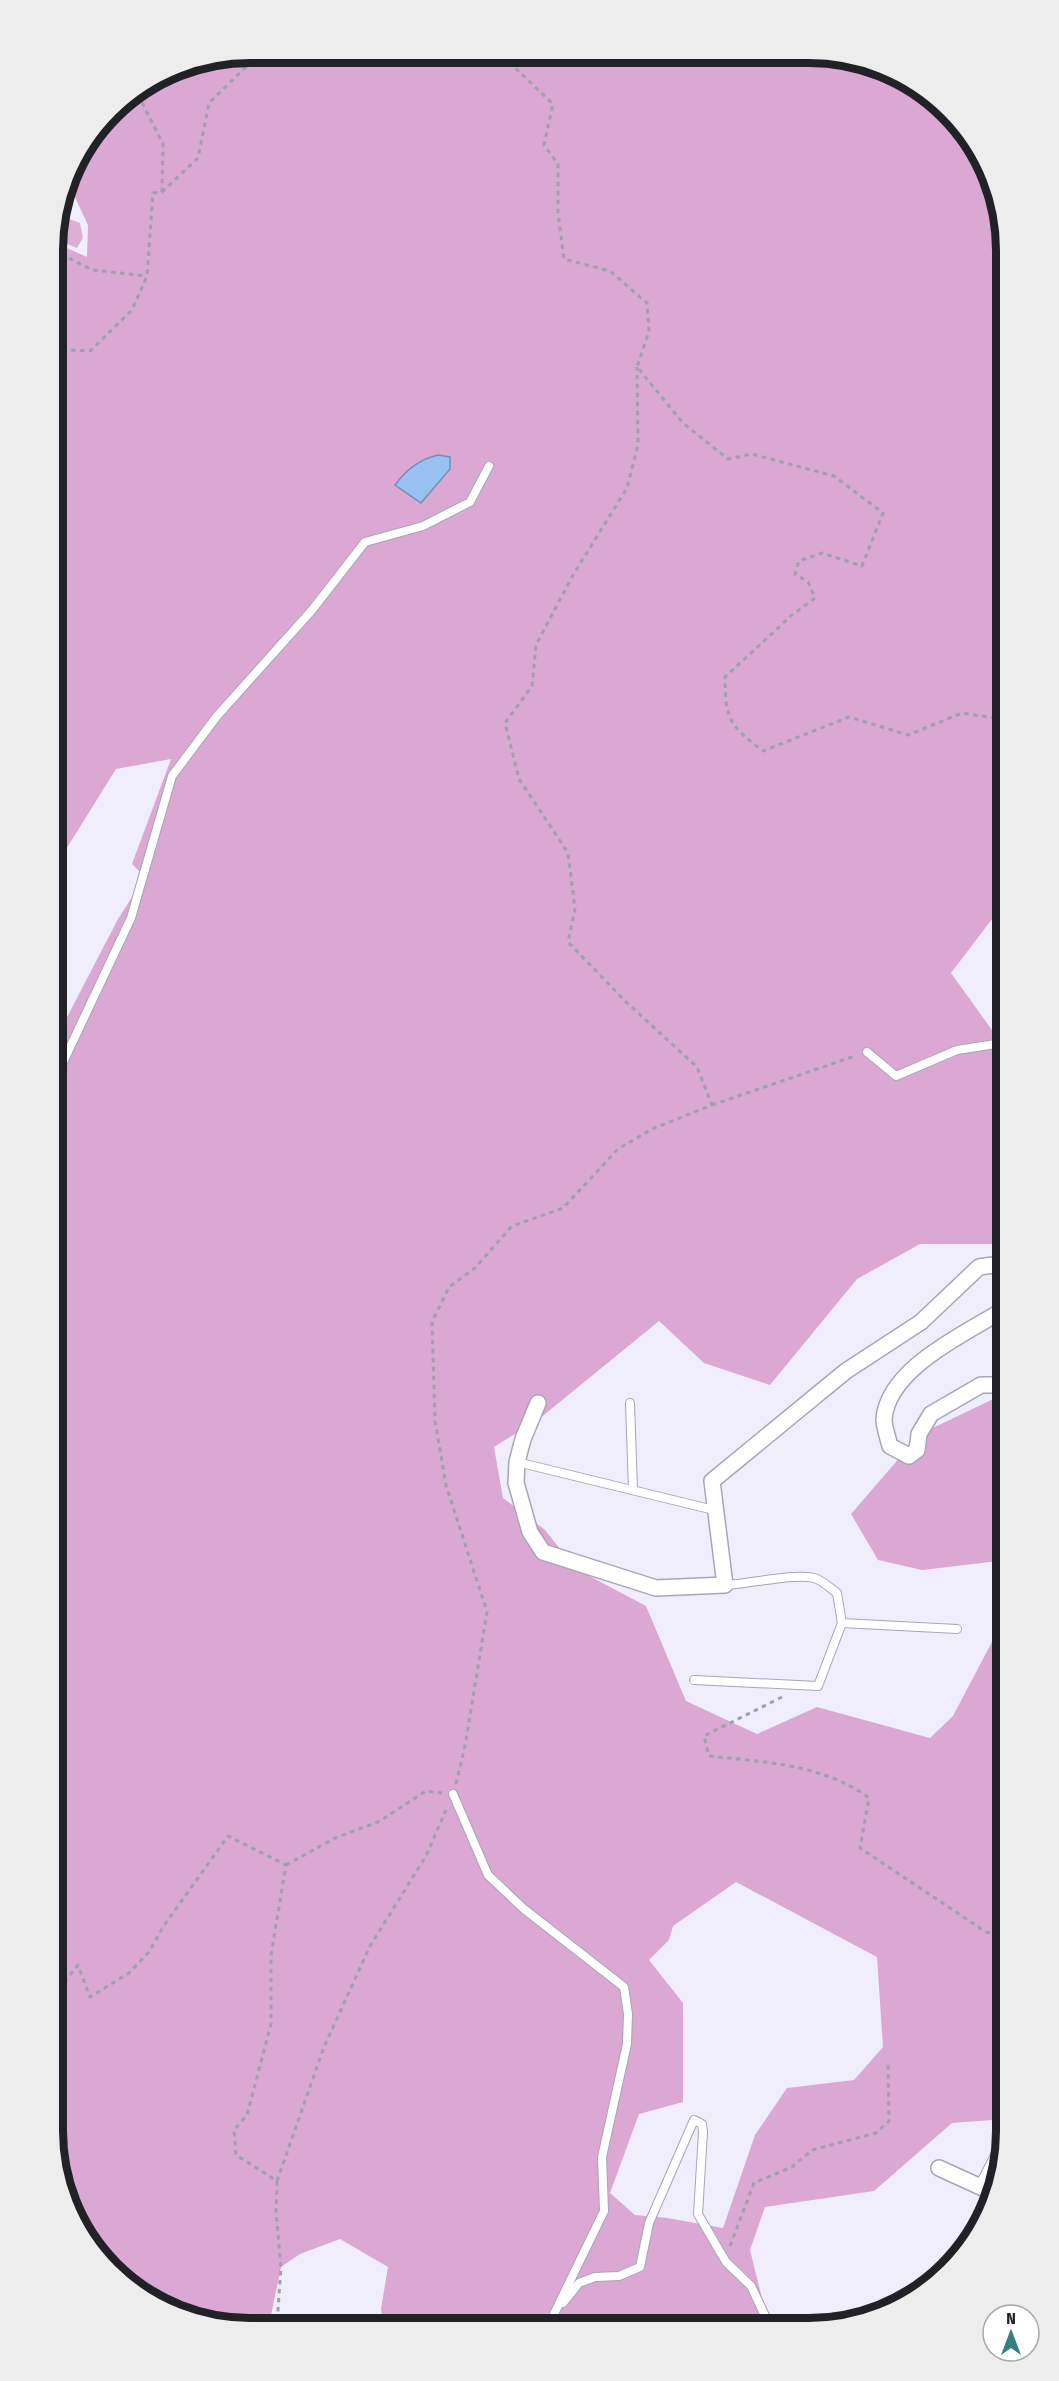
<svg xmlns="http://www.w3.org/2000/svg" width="1059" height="2381" font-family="'Fira Sans Condensed',sans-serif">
  <rect width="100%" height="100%" fill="#f0eefd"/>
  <!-- green -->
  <path fill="#dbaed4" d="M62 204 64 217 80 223 83 238 77 248 53 238Z"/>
  <!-- forest -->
  <path fill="#daa8d2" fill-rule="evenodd" d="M250 53 848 56 940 102 973 140 1000 198 1002 906 951 973 1002 1044 1003 1244H920L857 1279 770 1385 704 1363 659 1321 539 1419 494 1447 503 1498 545 1530 576 1569 646 1606 686 1701 757 1734 817 1707 930 1738 953 1716 1004 1619 1006 2119 952 2123 874 2191 765 2207 750 2250 768 2322 383 2324 381 2309 388 2267 340 2239 300 2254 281 2267 269 2325H211L119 2279 79 2230 59 2183 56 1190 65 1183 64 1023 118 919 145 877 132 864 171 759 116 769 55 867 53 242 87 257 88 225 72 191 80 164 102 135 98 130 119 102 174 67ZM736 1882 877 1957 883 2047 854 2080 787 2088 755 2135 723 2228 667 2218 635 2215 610 2193 639 2114 683 2102V2003L649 1960 669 1940 673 1926Z
    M1004 1394V1565L999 1561 922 1570 878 1560 851 1514 920 1434Z"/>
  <!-- water -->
  <path fill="#98c0f0" stroke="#7590b4" stroke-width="1.5" d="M438 455 450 457V469L421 503 395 485C406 470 420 459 438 455Z"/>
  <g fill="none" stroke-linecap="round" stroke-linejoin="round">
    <!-- service casing -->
    <g stroke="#a8a5b7" stroke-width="10">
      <path id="service" d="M867 1052 896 1076 957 1050 1002 1043
        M57 1075 131 918 172 776 217 716 312 610 365 542 423 526 470 502 489 466
        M630 1403 633 1490
        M517 1462 714 1510
        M842 1623 957 1629
        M694 1680 818 1686 842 1623 837 1593C830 1588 822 1580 814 1578 793 1573 750 1584 725 1585
        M453 1794 488 1875 524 1909 624 1987 628 2014 627 2044 602 2157 604 2211 554 2314
        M979 2186 1006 2134
        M563 2303 579 2283 595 2277 619 2276 640 2267 649 2223 694 2120 702 2124 703 2132 698 2214 726 2262 751 2286 768 2322"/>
    </g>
    <!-- minor casing -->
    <g stroke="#a8a5b7" stroke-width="18">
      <path id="minor" d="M56 1074 57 1075
        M1003 1310C965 1334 888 1368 884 1419 884 1427 888 1438 890 1446L909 1456 917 1450 919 1434 931 1414 981 1385H1004
        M538 1403 523 1439 517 1462 516 1483 530 1532 543 1552 656 1588 725 1585 712 1481 846 1371 921 1322 979 1267 993 1265 1003 1271
        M939 2168 996 2194"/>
    </g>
    <!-- path -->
    <path stroke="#a1a0ac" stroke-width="3" stroke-dasharray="4.5 4.5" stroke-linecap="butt" d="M505 54 511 64 553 104 544 145 558 164V213L564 259 610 271 647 303 649 331 637 367 683 423 728 459 752 454 834 476 883 513 862 566 822 553 799 561 795 574 808 582 815 598 792 615 725 677C725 720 730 726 763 751L849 717 908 735 962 713 1001 719
      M162 192 198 158 209 103 260 53
      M53 250 92 270 147 276
      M53 349 90 351 132 310 147 276 153 193 162 192 163 144 136 91
      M712 1105 855 1056
      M782 1697 704 1736 709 1756C764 1762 823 1764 869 1798L860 1848 986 1932 1005 1937
      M456 1784 465 1746 487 1612 446 1485 435 1421 432 1322 449 1287 475 1268 512 1226 563 1208 618 1149 652 1129 712 1105 697 1067 624 1000 568 942 575 909 568 853 519 779 505 723 532 686 536 645 573 575 627 488 638 445 637 367
      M286 1865 335 1838 378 1822 426 1791 442 1793
      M59 1989 78 1965 90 1997 129 1973 149 1952 163 1927 228 1836 286 1865 271 1955V2024L247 2115 234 2130 236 2155 277 2181 276 2212 281 2267 277 2324
      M277 2181 324 2047 370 1946 426 1856 446 1810
      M730 2246 754 2183 792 2167 812 2150 876 2133 889 2121 888 2062"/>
    <!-- service -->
    <use href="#service" stroke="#fff" stroke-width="8"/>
    <!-- minor -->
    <use href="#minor" stroke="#fff" stroke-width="15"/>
  </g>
  <!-- crop -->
  <path d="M0 0H1059V2381H0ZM250 63H809A187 187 0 0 1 996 250V2131A187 187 0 0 1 809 2318H250A187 187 0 0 1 63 2131V250A187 187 0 0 1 250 63Z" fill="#ededee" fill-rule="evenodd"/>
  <path fill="none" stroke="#222128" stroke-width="8" d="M250 63H809A187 187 0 0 1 996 250V2131A187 187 0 0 1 809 2318H250A187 187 0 0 1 63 2131V250A187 187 0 0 1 250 63Z"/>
  <!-- north arrow -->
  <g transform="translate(1011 2333)"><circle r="28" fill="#ffffff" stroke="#a7a6a9" stroke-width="1.5"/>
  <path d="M0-4.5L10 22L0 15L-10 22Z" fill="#37807f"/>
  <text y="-9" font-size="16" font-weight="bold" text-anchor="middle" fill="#222128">N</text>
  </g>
</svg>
